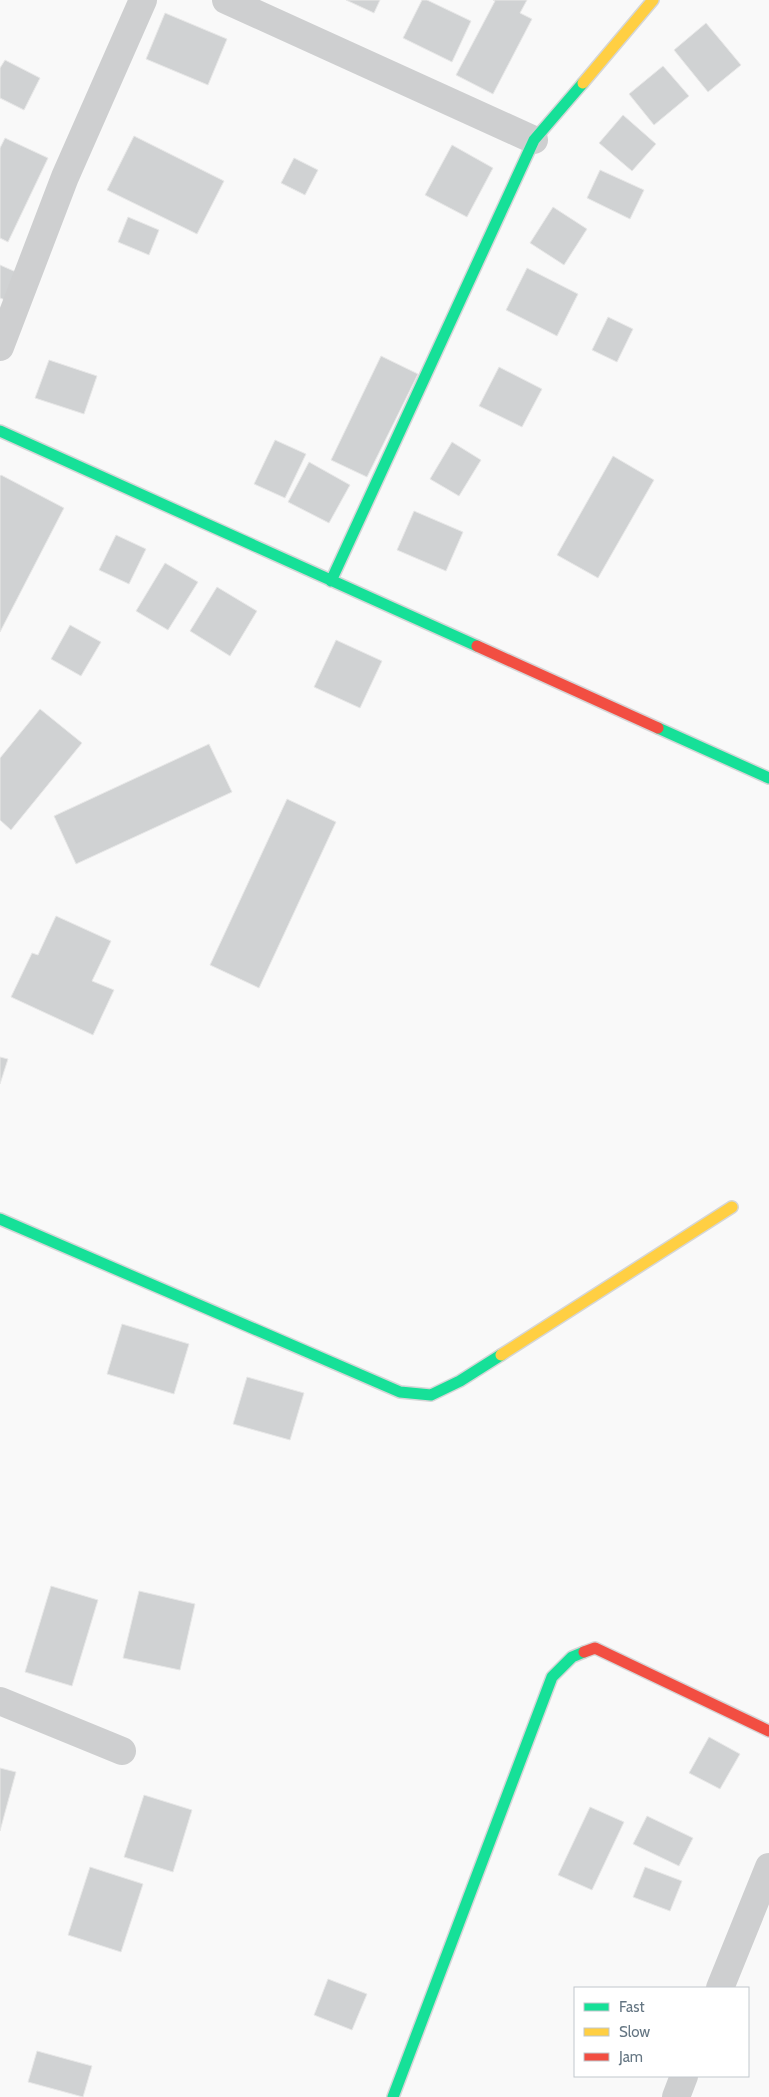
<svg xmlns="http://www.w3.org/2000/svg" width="769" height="2097" font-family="Cabin,sans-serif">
  <rect width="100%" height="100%" fill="#f9f9f9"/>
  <!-- building -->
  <path fill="#d0d2d3" stroke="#e8e8e8" d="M346 0H380L374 13Z
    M422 0H427L471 21 452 62 403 38Z
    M493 0H527L520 13 532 19 493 94 456 75 495 1Z
    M165 13 227 39 208 85 146 59Z
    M706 23 741 65 708 92 674 50Z
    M5 60 40 78 24 110 0 98V68Z
    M663 66 689 96 654 125 629 94Z
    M623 115 656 144 632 171 599 143Z
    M134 136 224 181 197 234 107 190Z
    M5 138 48 158 8 242 0 238V148Z
    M452 145 493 168 467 217 425 195Z
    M294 158 318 170 305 195 281 183Z
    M600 170 644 190 630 219 587 198Z
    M553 207 587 229 564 265 530 243Z
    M128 217 159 230 149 255 118 242Z
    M0 265 16 272 5 300 0 298Z
    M527 268 578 294 557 336 506 310Z
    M608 317 633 329 617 362 592 350Z
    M381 356 418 374 367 477 331 460Z
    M49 360 97 376 84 414 35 398Z
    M499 367 542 389 522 427 479 406Z
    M275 440 306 454 285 498 254 484Z
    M452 442 481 460 459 496 430 479Z
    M613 456 654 480 598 578 557 555Z
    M309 462 350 485 329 523 288 502Z
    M1 475 64 508 0 632V476Z
    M414 511 463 532 446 571 397 550Z
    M116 535 146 549 129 584 99 570Z
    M165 563 198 582 168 630 136 611Z
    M217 587 257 611 230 656 190 631Z
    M70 625 101 642 81 676 51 659Z
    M336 640 382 661 360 708 314 687Z
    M40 709 82 743 11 830 0 820V758Z
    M209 744 232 792 76 864 54 816Z
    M287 799 336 822 259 988 210 965Z
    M56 916 111 941 92 981 114 990 93 1035 11 997 32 953 38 955Z
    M0 1057 8 1059 0 1084Z
    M122 1324 189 1344 174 1394 107 1374Z
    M247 1377 304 1393 290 1440 233 1424Z
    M51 1586 98 1600 72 1686 25 1672Z
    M139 1591 195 1604 180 1670 123 1658Z
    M709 1737 740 1754 720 1789 689 1773Z
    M0 1768 16 1772 0 1831Z
    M144 1795 192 1810 173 1872 124 1857Z
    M590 1807 624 1822 592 1890 558 1875Z
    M647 1816 693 1838 679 1866 633 1844Z
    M90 1867 143 1884 121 1952 68 1935Z
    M645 1867 682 1881 670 1911 633 1897Z
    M328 1979 367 1994 352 2030 314 2015Z
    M37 2051 92 2066 83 2097 28 2082Z"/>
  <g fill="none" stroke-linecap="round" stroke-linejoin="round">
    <!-- fast casing -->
    <g stroke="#d5d6d7" stroke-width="14">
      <path id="fast" d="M0 431 477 646
        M331 581 534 140 583 83
        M658 728 769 778
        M0 1219 400 1392 431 1395 460 1381 501 1355
        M393 2097 552 1677 572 1657 584 1652"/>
    </g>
    <!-- slow casing -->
    <g stroke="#d5d6d7" stroke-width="14">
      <path id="slow" d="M583 83 653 0
        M501 1355 732 1207"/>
    </g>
    <!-- jam casing -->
    <g stroke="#d5d6d7" stroke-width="14">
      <path id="jam" d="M477 646 658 728
        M584 1652 595 1648 769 1731"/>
    </g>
    <!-- street -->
    <path stroke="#cecfd0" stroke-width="28" d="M226 0 534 140
      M0 347 65 177 143 0
      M0 1701 122 1751
      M720 1988 769 1867
      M676 2097 684 2076"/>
    <!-- fast -->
    <use href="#fast" stroke="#16e098" stroke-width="11"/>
    <!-- slow -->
    <use href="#slow" stroke="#ffcf43" stroke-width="11"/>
    <!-- jam -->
    <use href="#jam" stroke="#f24e42" stroke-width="11"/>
  </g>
  <!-- legend -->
  <rect x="574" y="1987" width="175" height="90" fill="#ffffff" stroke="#c1c8cd"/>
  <rect x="584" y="2003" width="25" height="8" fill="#16e098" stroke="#c1c8cd"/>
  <text x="619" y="2012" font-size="15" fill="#657683">Fast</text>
  <rect x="584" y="2028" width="25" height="8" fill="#ffcf43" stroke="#c1c8cd"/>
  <text x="619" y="2037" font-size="15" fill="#657683">Slow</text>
  <rect x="584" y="2053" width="25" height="8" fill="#f24e42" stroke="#c1c8cd"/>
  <text x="619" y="2062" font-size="15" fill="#657683">Jam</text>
</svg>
